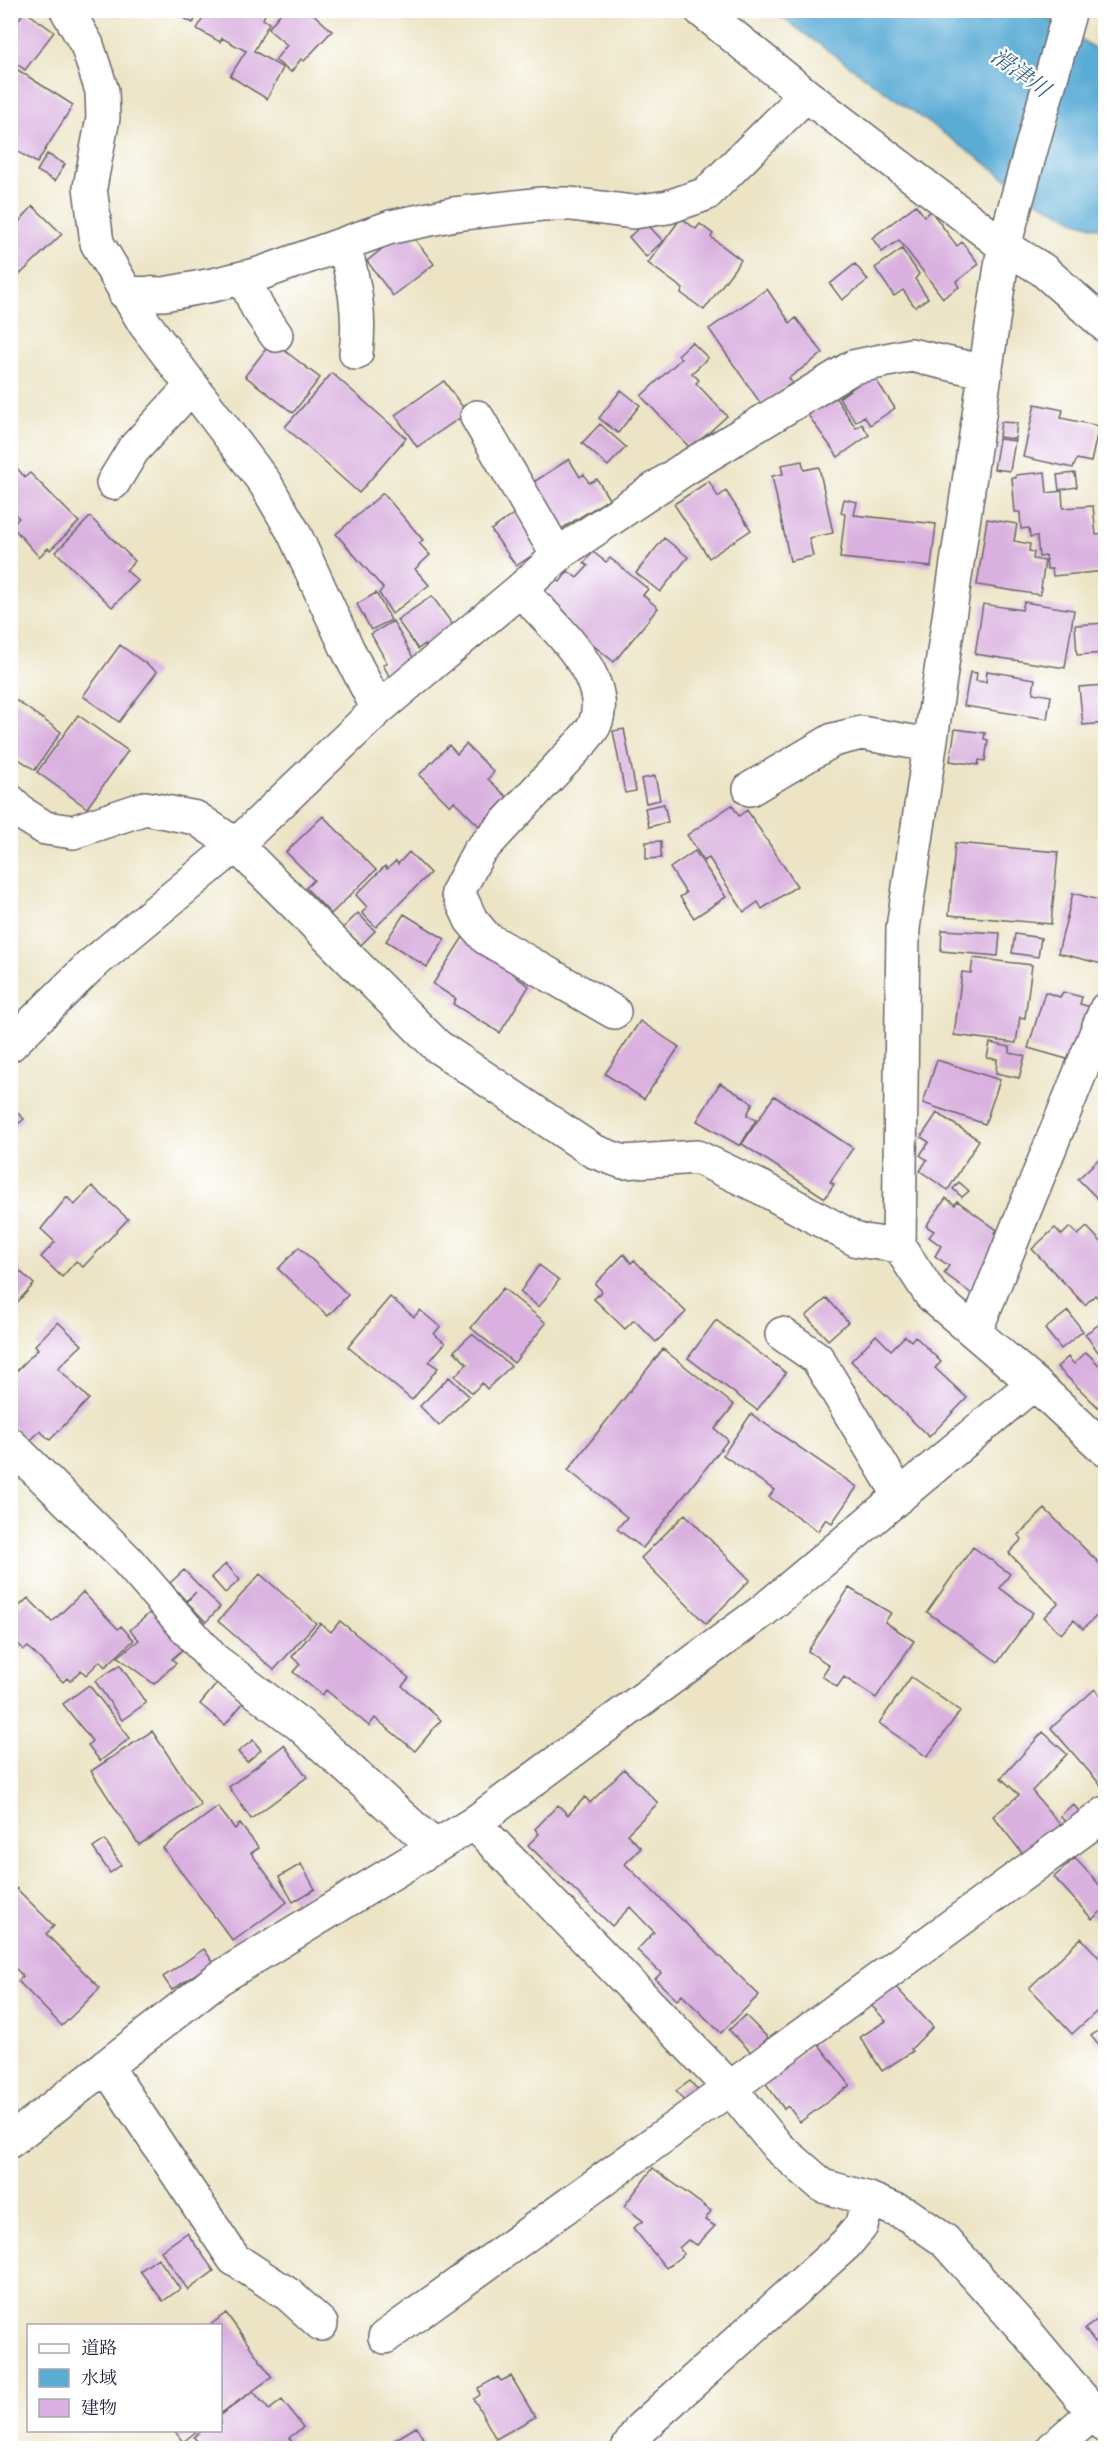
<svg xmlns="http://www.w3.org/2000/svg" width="1116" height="2459" font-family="'Old Standard TT','Noto Serif JP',serif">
  <rect width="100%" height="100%" fill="#fff"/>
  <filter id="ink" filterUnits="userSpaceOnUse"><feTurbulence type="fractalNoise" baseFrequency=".0167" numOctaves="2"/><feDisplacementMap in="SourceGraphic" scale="12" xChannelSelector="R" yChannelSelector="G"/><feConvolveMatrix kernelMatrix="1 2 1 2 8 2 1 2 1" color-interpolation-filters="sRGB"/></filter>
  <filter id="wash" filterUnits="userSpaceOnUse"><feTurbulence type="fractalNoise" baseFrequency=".008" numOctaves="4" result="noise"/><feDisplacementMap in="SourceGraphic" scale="24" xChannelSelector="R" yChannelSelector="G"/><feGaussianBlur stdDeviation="1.35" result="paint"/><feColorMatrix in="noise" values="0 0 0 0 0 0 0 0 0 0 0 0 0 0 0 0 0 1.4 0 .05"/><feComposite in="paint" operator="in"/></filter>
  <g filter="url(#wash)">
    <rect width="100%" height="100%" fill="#ece4c5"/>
    <!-- water -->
    <path fill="#5aacd5" stroke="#3e6788" stroke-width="1.5" d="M773 11H1037L1105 55V230L1076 221 1038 201Z"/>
    <g id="blocks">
      <!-- building -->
      <path fill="#d9b0df" d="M169 10H267L263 19 269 23 254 51 283 68 267 99 230 76 246 51 222 38 220 42 197 29 205 14 200 11 193 23Z
        M283 10H309L332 31 304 61 301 59 291 72 275 60 287 45 268 29Z
        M25 11 54 32 25 70 10 59V30Z
        M10 65 73 105 37 163 10 147Z
        M47 154 65 164 55 181 37 171Z
        M916 205 924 216 931 211 957 246 962 242 979 264 956 282 959 287 943 298 899 240 882 252 872 238Z
        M33 206 62 234 10 284V232Z
        M681 218 696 229 700 224 713 234 711 237 741 260 704 310 681 293 683 289 648 263Z
        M645 222 663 241 646 257 629 237Z
        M410 233 434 264 393 296 367 261 388 244Z
        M902 249 919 274 915 279 928 298 915 307 903 290 894 296 875 268Z
        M855 264 868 280 842 300 830 284Z
        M767 289 790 323 796 318 823 353 789 378 792 383 761 404 709 329Z
        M272 341 320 378 293 413 245 376Z
        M692 342 708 358 692 373 699 380 696 383 727 416 691 449 641 396 681 359 678 355Z
        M332 373 406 438 359 493 285 427Z
        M872 374 895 408 870 425 864 416 856 422 839 398Z
        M444 381 467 413 417 447 395 415Z
        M621 390 640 405 618 433 599 418Z
        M835 397 856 428 862 424 869 435 838 457 808 415Z
        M1035 404 1063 410 1061 418 1099 426 1091 462 1077 459 1073 468 1023 457Z
        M1001 422 1017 423 1015 439 999 437Z
        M600 424 626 447 608 466 582 443Z
        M999 439 1015 441 1010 471 994 469Z
        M569 459 580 477 584 474 589 483 597 479 609 499 555 533 526 487Z
        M802 461 804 470 819 467 833 533 809 538 813 556 790 561 772 476 783 474 781 465Z
        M13 464 25 477 30 473 79 522 50 550 48 548 39 557 11 525 19 518 10 510V467Z
        M1045 472 1047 493 1062 491 1063 508 1093 506 1096 535 1106 534V571L1053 576 1052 569H1047L1046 556 1039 557 1037 536 1030 537 1029 528 1021 529 1020 512H1015L1012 478H1016V475Z
        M1075 473 1077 487 1059 490 1057 475Z
        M709 481 718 497 726 491 751 530 709 558 674 504Z
        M383 493 423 540 419 543 430 555 415 569 429 585 392 614 379 593 383 588 336 534Z
        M844 499 857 502 854 515 936 524 931 567 840 558 845 514 841 513Z
        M515 513 540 550 516 566 491 530Z
        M90 517 135 561 126 570 138 581 112 607 56 552Z
        M987 519 1017 524 1014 541 1030 544 1029 551 1034 552 1033 559 1045 561 1040 595 977 585Z
        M664 538 688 557 660 592 636 573Z
        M593 552 606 562 610 558 648 589 643 595 658 608 614 662 594 646 591 653 545 591 556 579 560 582 568 571 577 578 588 566 584 563Z
        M376 593 391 620 371 630 357 604Z
        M432 596 455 628 427 647 425 644 418 649 397 620Z
        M1024 602 1074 610 1065 668 975 654 983 604 1022 610Z
        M393 621 417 665 391 679 383 665 387 663 371 634Z
        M1106 623V653L1077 655 1075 625Z
        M120 645 157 672 119 722 83 696Z
        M987 671 1035 679 1033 693 1051 696 1047 719 964 706 970 672 977 673 976 681 986 682Z
        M1106 685V723L1083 725 1079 687Z
        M10 696 61 732 35 770 10 753Z
        M78 715 128 751 87 808 37 772Z
        M624 729 636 791 625 793 613 731Z
        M955 729 985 733 984 739 988 740 985 761 979 760 978 765 950 761Z
        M466 744 494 772 488 779 507 797 479 826 454 801 450 806 419 775 449 745 457 754Z
        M655 776 660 800 646 803 641 779Z
        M664 804 668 822 649 827 645 808Z
        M732 805 739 816 747 810 797 886 762 909 758 902 744 912 709 858 704 861 687 835Z
        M323 816 376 870 331 914 306 888 314 880 286 852Z
        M661 841V858L646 859V842Z
        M955 843 1058 852 1051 924 949 915Z
        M695 851 726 897 694 918 680 897 686 893 670 868Z
        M409 852 430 873 376 927 362 913 367 907 356 895 385 866 387 869 396 861 398 864Z
        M1073 893 1106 902V965L1058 953Z
        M358 913 375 931 361 945 343 928Z
        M404 914 445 939 427 967 386 941Z
        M942 930 1000 933 998 956 941 951Z
        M1015 934 1041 938 1038 957 1012 953Z
        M463 937 519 972 516 977 529 986 500 1033 453 1004 456 999 433 984Z
        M973 958 1032 965 1025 1018 1020 1017 1016 1043 954 1035 962 972 971 973Z
        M1045 992 1060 997 1063 992 1082 997 1080 1004 1097 1009 1081 1063 1028 1048Z
        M640 1021 679 1047 644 1099 605 1074Z
        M990 1043 1010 1047V1053L1025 1056 1019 1078 996 1073 997 1059 987 1058Z
        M937 1060 1000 1080 985 1124 923 1103Z
        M720 1083 753 1103 747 1115 756 1120 740 1146 697 1121Z
        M774 1096 853 1148 830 1182 834 1184 825 1198 742 1144Z
        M10 1105 24 1119 10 1131Z
        M937 1113 979 1140 948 1190 920 1171 927 1160 920 1155 929 1142 921 1137Z
        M1106 1152V1207L1078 1179Z
        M959 1182 969 1191 962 1197 953 1189Z
        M92 1186 128 1219 83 1267 76 1261 62 1277 41 1257 55 1242 41 1229 67 1197 75 1205Z
        M946 1198 955 1205 957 1201 997 1230 995 1233 1004 1240 987 1273 972 1294 944 1273 949 1266 935 1256 941 1246 929 1237 934 1231 926 1226Z
        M1070 1227 1078 1235 1087 1227 1106 1247V1296L1101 1301 1095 1295 1085 1305 1032 1249 1055 1228 1062 1235Z
        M299 1247 348 1295 328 1316 278 1269Z
        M624 1254 631 1263 634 1260 686 1312 656 1342 634 1320 625 1329 594 1299 602 1291 595 1284Z
        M10 1262 34 1284 10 1310Z
        M539 1265 559 1280 539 1307 520 1292Z
        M503 1288 546 1323 514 1363 471 1328Z
        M390 1297 414 1317 420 1310 440 1327 434 1334 445 1343 429 1362 438 1368 412 1400 348 1347Z
        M827 1298 848 1322 828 1340 806 1316Z
        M1068 1311 1083 1331 1061 1349 1045 1329Z
        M716 1320 786 1373 757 1410 688 1358Z
        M1106 1320V1345L1098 1352 1085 1334Z
        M58 1322 82 1345 58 1368 89 1399 50 1440 40 1431 29 1442 10 1424V1378L38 1349 35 1345Z
        M472 1334 511 1366 487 1389 482 1383 472 1393 455 1376 467 1364 454 1351Z
        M876 1335 891 1350 905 1336 911 1341 915 1336 941 1362 935 1368 967 1398 929 1437 851 1361Z
        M663 1349 734 1405 715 1429 728 1440 643 1548 617 1529 627 1517 568 1470Z
        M1086 1352 1106 1372V1415L1057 1367 1068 1357 1074 1364Z
        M449 1377 469 1396 439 1426 420 1406Z
        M751 1414 857 1487 832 1523 826 1519 818 1531 769 1497 774 1490 723 1455Z
        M1045 1509 1106 1570V1607L1083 1629 1074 1620 1061 1634 1044 1617 1058 1603 1009 1553 1022 1539 1018 1535Z
        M685 1514 750 1580 706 1624 641 1558Z
        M973 1547 1010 1574 1000 1588 1033 1613 998 1662 927 1612Z
        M226 1564 240 1580 225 1593 211 1577Z
        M184 1570 220 1607 206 1622 187 1602 196 1592 186 1601 170 1583Z
        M260 1574 316 1623 274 1670 218 1621Z
        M849 1588 891 1613 885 1622 914 1641 876 1698 844 1677 837 1687 822 1676 829 1665 808 1651Z
        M83 1592 118 1629 121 1626 134 1640 105 1667 100 1661 86 1675 81 1670 70 1681 67 1678 63 1682 28 1647 24 1650 10 1636V1615L28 1598 52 1622Z
        M152 1611 189 1644 172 1659 176 1663 154 1684 118 1657 139 1640 130 1630Z
        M340 1621 409 1678 402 1686 441 1720 415 1751 375 1718 369 1726 326 1690 322 1695 293 1672 300 1664 292 1657 320 1623 331 1632Z
        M120 1665 146 1703 122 1720 95 1681Z
        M911 1677 960 1711 927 1757 879 1723Z
        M218 1682 243 1703 225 1725 200 1704Z
        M89 1685 130 1738 100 1761 88 1745 92 1741 63 1704Z
        M1095 1689 1106 1702V1791L1051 1728Z
        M152 1731 201 1805 139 1845 91 1771Z
        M1043 1732 1067 1754 1032 1791 1063 1828 1026 1858 993 1816 1019 1795 1001 1778Z
        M253 1740 261 1750 247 1762 238 1752Z
        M284 1745 307 1777 251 1819 229 1787Z
        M624 1769 658 1803 627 1834 641 1848 625 1864 759 1995 721 2033 682 1995 677 2000 655 1979 661 1973 637 1950 654 1932 630 1907 612 1926 528 1845 539 1834 535 1829 558 1805 568 1815 585 1797 590 1803Z
        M1073 1804 1083 1816 1070 1827 1060 1816Z
        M218 1807 235 1829 240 1824 259 1848 251 1853 287 1902 233 1941 163 1848Z
        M105 1840 121 1865 110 1873 93 1848Z
        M1075 1858 1106 1892V1908L1092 1919 1054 1877Z
        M301 1864 315 1889 293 1902 279 1877Z
        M16 1888 54 1926 46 1934 100 1988 62 2026 18 1981 23 1976 10 1963V1894Z
        M1081 1938 1106 1965V2003L1072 2034 1029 1988Z
        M204 1949 213 1962 172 1990 163 1977Z
        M893 1984 933 2027 911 2049 913 2051 882 2071 860 2037 886 2021 871 2005Z
        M745 2015 768 2038 752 2053 729 2030Z
        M1106 2025V2054L1091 2036Z
        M817 2042 850 2085 800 2122 788 2106 784 2109 764 2081Z
        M690 2081 702 2095 688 2106 676 2091Z
        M653 2168 711 2211 705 2220 715 2226 697 2245 688 2240 679 2248 684 2254 666 2268 633 2228 643 2221 624 2206Z
        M187 2233 214 2271 188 2290 161 2251Z
        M158 2258 180 2289 163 2301 140 2271Z
        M226 2313 272 2377 220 2414V2326H209Z
        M1106 2313V2356L1085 2329Z
        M511 2376 535 2417 496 2439 474 2399 480 2395 478 2388 498 2377 501 2381Z
        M253 2391 269 2410 282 2400 303 2427 289 2438 297 2448H202L194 2437 202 2430H220V2416Z
        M416 2427 429 2448H391L388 2444Z
        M174 2430H198L183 2442Z"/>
    </g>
  </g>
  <g filter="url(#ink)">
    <use href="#blocks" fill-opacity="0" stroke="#69666b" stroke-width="1.5"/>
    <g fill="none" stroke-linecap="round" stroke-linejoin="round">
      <!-- minor casing -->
      <g stroke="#69666b" stroke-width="36">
        <path id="minor" d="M67 10 87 45 102 91 103 118 90 187 97 243 145 324 265 483 294 533 347 648 378 709
          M701 10 806 95 1004 246 1043 270 1106 326
          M1070 10 1004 246 903 928 899 1246 931 1295 1034 1383 1106 1450
          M344 244C354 283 361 312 356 353
          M244 278 257 307 276 335
          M125 293 164 294 213 285 259 274 391 227 454 214 542 204H571L633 212 668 207 706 194 806 95
          M477 417 558 556
          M113 483 133 450 192 386
          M520 590C549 621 614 677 595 724 592 731 585 737 581 743L478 853 458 892 471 920 486 938 614 1012
          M750 789 833 740 861 733 930 745
          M10 801 23 814 45 828 73 832 145 808 196 818 236 845 437 1046 593 1151 623 1162 697 1157 762 1188 857 1240 899 1246
          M10 1045 90 966 236 845 378 709 520 590 563 551 683 470 853 367 911 355 986 372
          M975 1332 1106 1009
          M782 1334 817 1358 900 1496
          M10 1444 127 1560 213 1659 299 1724 434 1846
          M474 1823 730 2088 778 2147 823 2186 869 2199 908 2215 944 2240 1029 2335 1106 2427
          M106 2066 234 2259 289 2295 321 2324
          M10 2141 218 1979 474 1823 764 1610 1034 1383
          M385 2337 730 2088 1106 1813
          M628 2448 641 2428 846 2244 861 2226 869 2199
          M1053 2448 1092 2414"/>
      </g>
      <!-- minor -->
      <use href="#minor" stroke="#fff" stroke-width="33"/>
    </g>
  </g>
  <g text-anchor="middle" stroke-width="4.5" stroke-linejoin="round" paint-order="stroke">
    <!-- water labels -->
    <g font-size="22" font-style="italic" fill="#3b6080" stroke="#fff">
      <text transform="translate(1021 72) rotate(36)" y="8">滑津川</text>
    </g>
  </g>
  <!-- margin -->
  <rect width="1116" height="2459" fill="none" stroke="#fff" stroke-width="36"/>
  <!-- legend -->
  <rect x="27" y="2324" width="195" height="108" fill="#ffffff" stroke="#a7a7b1" stroke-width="1.5"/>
  <rect x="39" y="2344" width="30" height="9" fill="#ffffff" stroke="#a7a7b1" stroke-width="1.5"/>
  <text x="81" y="2354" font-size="18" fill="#22223b">道路</text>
  <rect x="39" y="2369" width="30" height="18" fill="#5aacd5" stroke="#a7a7b1" stroke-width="1.5"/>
  <text x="81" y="2384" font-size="18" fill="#22223b">水域</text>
  <rect x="39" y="2399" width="30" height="18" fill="#d9b0df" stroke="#a7a7b1" stroke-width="1.5"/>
  <text x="81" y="2414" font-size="18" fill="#22223b">建物</text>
</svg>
